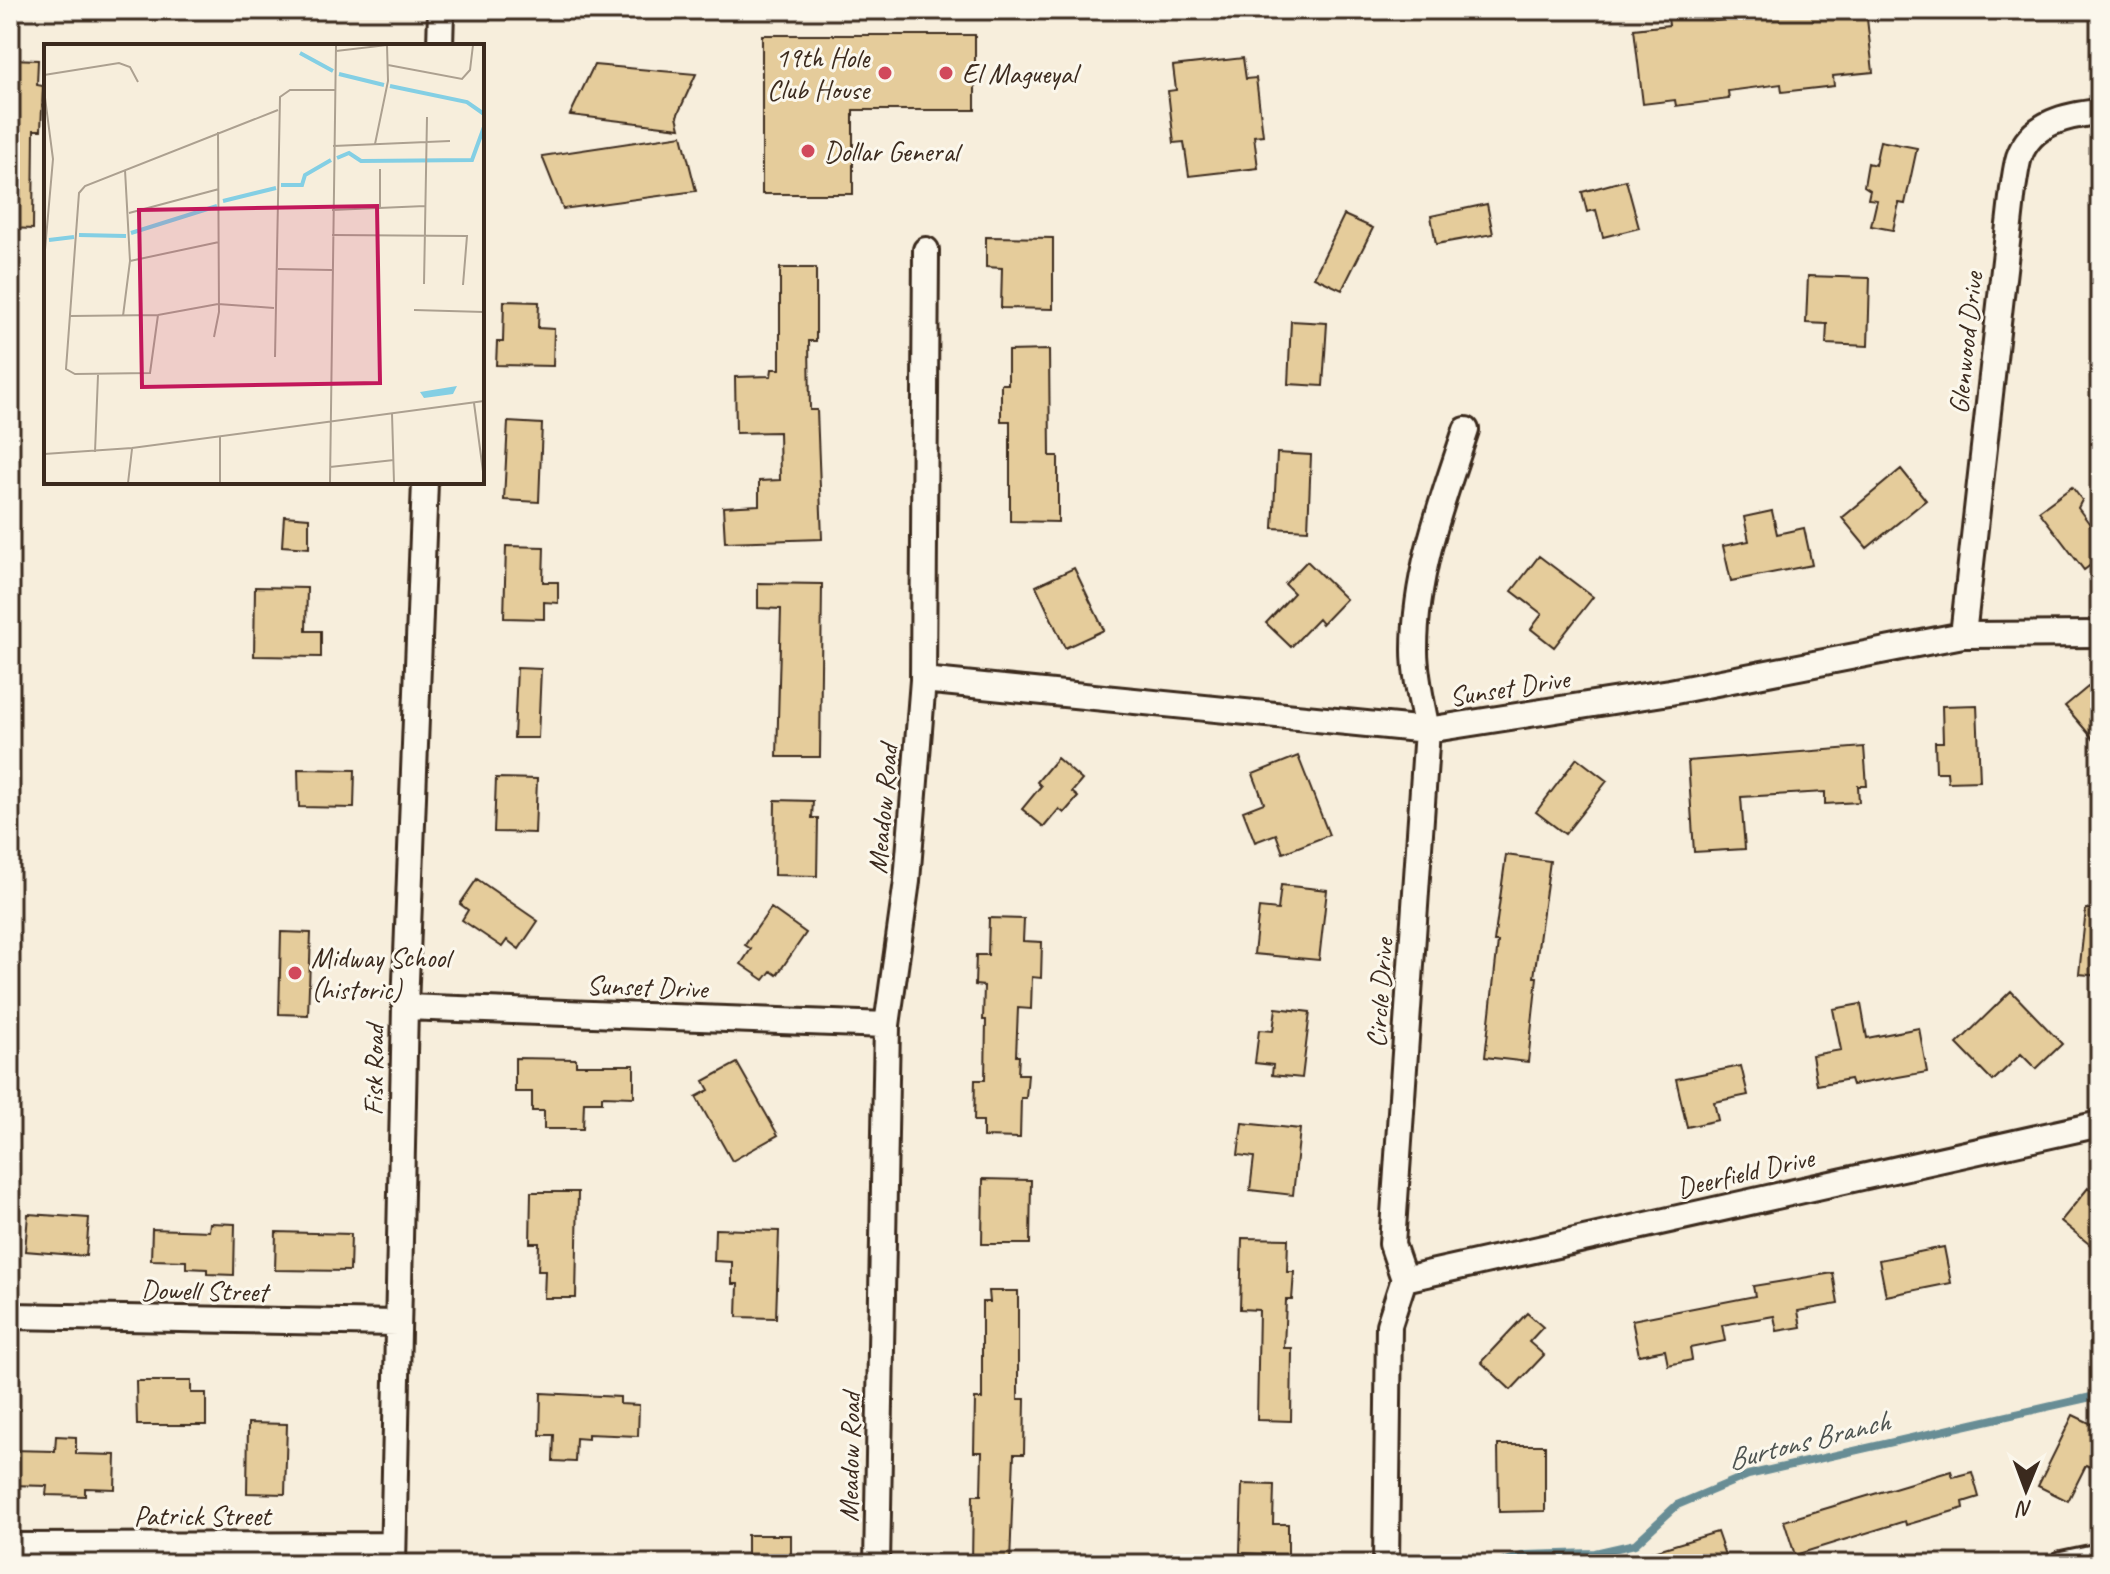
<svg xmlns="http://www.w3.org/2000/svg" width="2110" height="1574" font-family="Caveat,sans-serif">
  <rect width="100%" height="100%" fill="#f7eedc"/>
  <filter id="ink" filterUnits="userSpaceOnUse"><feTurbulence type="fractalNoise" baseFrequency=".0125" numOctaves="2"/><feDisplacementMap in="SourceGraphic" scale="16" xChannelSelector="R" yChannelSelector="G"/><feConvolveMatrix kernelMatrix="1 2 1 2 8 2 1 2 1" color-interpolation-filters="sRGB"/></filter>
  <g filter="url(#ink)">
    <g fill="none" stroke-linecap="round" stroke-linejoin="round">
      <!-- stream -->
      <path stroke="#678d95" stroke-width="8" d="M1496 1564 1525 1555 1595 1553 1635 1544 1677 1505 1748 1475 2100 1395"/>
    </g>
    <!-- building -->
    <path fill="#e5cc9b" stroke="#3b2a1e" stroke-width="2" d="M1775 10H1866L1873 72 1833 76 1834 86 1782 92 1781 84 1728 91 1729 99 1676 106 1675 100 1643 104 1634 29 1669 25 1668 18 1714 13 1715 21 1775 14Z
      M762 35H975V110H853V194H762Z
      M1243 58 1246 79 1256 78 1263 135 1254 136 1258 168 1189 176 1184 142 1174 143 1168 91 1176 90 1173 66Z
      M10 59 38 60 37 85 43 86 41 130H34L33 229 10 228Z
      M594 65 696 74 677 116 680 128 570 115Z
      M682 135 696 191 563 209 542 156Z
      M1880 141 1917 148 1905 204 1899 203 1893 230 1871 226 1877 200 1868 199 1870 190 1864 186 1868 163 1875 165Z
      M1626 180 1639 228 1603 237 1596 210 1587 212 1582 192Z
      M1487 204 1493 234 1436 244 1431 216Z
      M1344 215 1373 228 1342 290 1314 277Z
      M986 237 1053 238V309L1001 308 1002 268 986 267Z
      M780 268H816V341H809L810 410H817L822 539 725 542 723 507 759 505V481L780 480 779 432 736 433 735 377 771 376 772 369H780Z
      M1808 276 1870 278 1868 346 1826 344 1827 324 1806 323Z
      M504 301 539 302 538 328 554 329 553 366 496 365 497 342H503Z
      M1291 321 1327 323 1323 386 1288 384Z
      M1049 350 1050 456H1058V522L1010 521V421H1001V384H1008V351Z
      M508 422 542 424 539 502 504 500Z
      M1277 453 1311 455 1308 530 1273 528Z
      M1901 469 1926 500 1867 548 1842 518Z
      M2072 487 2082 500 2078 508 2100 538V558L2084 570 2039 511Z
      M1772 511 1777 534 1804 528 1812 565 1731 581 1723 546 1749 541 1744 517Z
      M284 516 309 518V548L282 546Z
      M506 546 544 547 543 582H558V603L544 602V619L504 618Z
      M1539 556 1593 597 1554 647 1531 629 1542 614 1512 591Z
      M1307 561 1346 599 1322 624 1318 619 1291 647 1266 623 1294 593 1285 584Z
      M1074 568 1104 630 1065 648 1036 586Z
      M758 583 822 584 820 757H777L781 609 758 608Z
      M255 587 307 588 306 631H321V657L254 656Z
      M517 668 541 669 538 738H514Z
      M2100 677V747L2065 706Z
      M1977 705 1980 781 1948 782 1947 772H1936L1935 742H1943L1942 706Z
      M1864 747 1867 786H1858L1859 802 1825 804V792L1741 797 1745 849 1694 852 1688 761Z
      M1298 756 1329 835 1283 853 1276 834 1255 842 1243 811 1264 803 1253 774Z
      M1057 758 1082 780 1072 792 1078 797 1064 813 1059 809 1044 827 1022 809 1041 786 1037 782Z
      M1577 758 1607 781 1565 834 1536 812Z
      M298 769 355 770 354 808 299 807Z
      M496 778 537 779 535 833 494 832Z
      M775 800 813 801 812 818H818L817 876 774 875Z
      M1506 855 1550 861 1534 977H1537L1528 1062 1485 1057 1498 942H1494Z
      M477 879 538 921 519 949 507 940 502 947 462 920 468 910 460 904Z
      M1281 885 1327 890 1319 960 1254 954 1259 908 1278 910Z
      M771 908 806 933 777 975 771 971 764 980 741 964 751 949 745 945Z
      M2086 909 2100 910V976L2079 974Z
      M989 918 1024 919 1023 941 1042 942 1041 978 1032 977 1031 1009 1018 1008 1016 1056H1019L1018 1074H1028L1026 1098H1021L1020 1138 983 1137V1121H974L975 1080H985L986 1020H983L984 986 975 985 976 955H988Z
      M281 932 311 933 308 1015 279 1014Z
      M2011 991 2062 1044 2036 1069 2021 1054 1993 1081 1957 1044Z
      M1861 1004 1867 1038 1919 1028 1927 1072 1852 1085 1850 1079 1817 1085 1812 1055 1841 1050 1833 1009Z
      M1276 1008 1310 1012 1302 1078 1272 1075 1273 1065 1255 1063 1259 1030 1273 1031Z
      M515 1058 576 1059V1065H634V1097L602 1096V1102H584L583 1129H544V1111H532V1092H515Z
      M737 1063 778 1135 732 1161 696 1097 709 1090 704 1081Z
      M1741 1066 1748 1095 1714 1102 1718 1120 1687 1127 1676 1079Z
      M1242 1123 1300 1129 1293 1195 1250 1190 1254 1157 1238 1155Z
      M983 1179 1031 1180 1030 1244H982Z
      M2088 1188 2100 1198V1253L2061 1221Z
      M531 1192H578L576 1298H544L545 1271H538L539 1243H530Z
      M28 1214 89 1218 86 1256 25 1251Z
      M210 1223 235 1224 234 1275 207 1274V1269L186 1268V1261L151 1260 152 1229 209 1231Z
      M715 1229 779 1231 776 1318 737 1317 738 1284H732V1262L714 1261Z
      M276 1232 351 1234 350 1271 275 1270Z
      M1242 1238 1288 1239 1287 1272H1294L1292 1300H1286L1284 1348H1292L1291 1421 1257 1420 1259 1310 1240 1309Z
      M1944 1247 1951 1283 1886 1296 1879 1260Z
      M1833 1273 1838 1304 1798 1311 1801 1327 1777 1331 1774 1316 1722 1325 1725 1341 1690 1348 1692 1360 1668 1365 1665 1350 1639 1355 1632 1320 1755 1296 1753 1286Z
      M989 1291H1018V1399H1025L1024 1454H1014L1010 1564H972L973 1495H981L982 1452H974L975 1399H982V1302H990Z
      M1527 1313 1543 1327 1529 1342 1544 1355 1511 1390 1481 1362Z
      M136 1381H191V1393H206V1425H137Z
      M541 1393 620 1397V1404L639 1405 638 1436 588 1434V1439L576 1438 575 1462 553 1461 554 1435H540Z
      M2073 1415 2100 1428V1471L2086 1465 2068 1501 2038 1486Z
      M248 1423 287 1424 285 1494 247 1493Z
      M56 1436 76 1437V1454L116 1455 115 1489 85 1488V1496L46 1495 47 1486 10 1485V1450L55 1451Z
      M1498 1445H1545V1511L1499 1512Z
      M1951 1471 1953 1477 1972 1472 1979 1497 1963 1502 1964 1508 1906 1525 1905 1521 1795 1555 1784 1521Z
      M1242 1484 1274 1485 1273 1524H1288V1555L1240 1553Z
      M1717 1532 1728 1564H1629L1628 1559Z
      M747 1535H791V1564H747Z"/>
    <g fill="none" stroke-linecap="round" stroke-linejoin="round">
      <!-- street casing -->
      <g stroke="#3b2a1e" stroke-width="30">
        <path id="street" d="M440 46 441 10
          M1963 635 2013 189C2015 178 2016 167 2019 157 2031 122 2068 115 2100 112
          M923 680 1427 730 1670 692 1963 635 2100 634
          M405 1007 887 1025
          M1404 1279 2100 1124
          M10 1316 397 1323
          M10 1546 393 1545
          M393 1564 405 1007 425 482
          M877 1564 887 1025 907 881 923 680 926 250
          M1386 1564 1389 1325 1404 1279 1392 1244 1427 730C1422 704 1415 676 1415 650 1415 573 1442 502 1466 430
          M2062 1564 2100 1556"/>
      </g>
      <!-- street -->
      <use href="#street" stroke="#fbf7ec" stroke-width="24"/>
    </g>
  </g>
  <!-- markers -->
  <g fill="#d1495b" stroke="#fbf7ec" stroke-width="3">
    <circle cx="885" cy="73" r="8"/>
    <circle cx="946" cy="73" r="8"/>
    <circle cx="808" cy="151" r="8"/>
    <circle cx="295" cy="973" r="8"/>
  </g>
  <g text-anchor="middle" stroke-width="6" stroke-linejoin="round" paint-order="stroke">
    <!-- poi labels -->
    <g font-size="28" fill="#3b2a1e" stroke="#fbf7ec" text-anchor="start">
      <text x="869" y="67" text-anchor="end">19th Hole<tspan x="869" dy="32">Club House</tspan></text>
      <text x="962" y="83">El Magueyal</text>
      <text x="824" y="161">Dollar General</text>
      <text x="311" y="967">Midway School<tspan x="311" dy="32">(historic)</tspan></text>
    </g>
    <!-- street labels -->
    <g font-size="28" fill="#3b2a1e" stroke="#fbf7ec">
      <text transform="translate(1965 343) rotate(-84)" y="10">Glenwood Drive</text>
      <text transform="translate(1509 687) rotate(-9)" y="10">Sunset Drive</text>
      <text transform="translate(882 809) rotate(-85)" y="10">Meadow Road</text>
      <text transform="translate(647 986) rotate(2)" y="10">Sunset Drive</text>
      <text transform="translate(1379 993) rotate(-86)" y="10">Circle Drive</text>
      <text transform="translate(373 1070) rotate(-89)" y="10">Fisk Road</text>
      <text transform="translate(1745 1172) rotate(-13)" y="10">Deerfield Drive</text>
      <text transform="translate(204 1290) rotate(1)" y="10">Dowell Street</text>
      <text transform="translate(849 1457) rotate(-89)" y="10">Meadow Road</text>
      <text x="202" y="1525">Patrick Street</text>
    </g>
    <!-- water labels -->
    <g font-size="30" font-style="italic" fill="#4d5350" stroke="#fbf7ec">
      <text transform="translate(1808 1440) rotate(-14)" y="10">Burtons Branch</text>
    </g>
  </g>
  <!-- overview -->
  <g transform="translate(44 44)">
    <rect width="440" height="440" fill="#f7eedc"/>
    <path d="M413 342 409 350 380 354 376 348Z" fill="#84cfe4"/>
    <path fill="none" stroke="#84cfe4" stroke-width="4" d="M256 9 289 27M295 30 340 41M346 42 423 58 440 70M293 114 305 109 317 117 428 116 440 83M237 141H258L261 131 287 116M179 157 232 144M87 189 173 162M35 191 82 192M5 196 30 193"/>
    <path fill="none" stroke="#aca090" stroke-width="2" d="M292 7 343 1 344 37 331 100M344 21 418 35 426 26 429 1M0 31 75 19 86 23 94 38M0 46 9 115 0 217M289 102 406 97M336 125V165M288 166 381 162M85 169 175 145M288 191 423 192 419 241M86 217 175 198M234 225 288 226M380 240 383 73M370 266 440 268M114 271 106 329 31 330 22 325 35 149 41 142 234 66M26 272 114 271 174 260 230 264M79 272 86 217 81 126M170 293 175 268 174 88M231 313 236 53 246 46H292M430 359 440 435M348 369 350 439M51 408 54 331M0 410 88 404 440 357M286 423 350 416M84 439 88 405M176 439V393M286 439 292 1"/>
    <path fill="#c2185b" fill-opacity="0.15" stroke="#c2185b" stroke-width="4" d="M333 162 336 339 98 343 95 166Z"/>
    <rect width="440" height="440" fill="none" stroke="#3b2a1e" stroke-width="4"/>
  </g>
  <!-- margin -->
  <rect width="2110" height="1574" fill="none" stroke="#fbf7ec" stroke-width="40"/>
  <rect x="20" y="20" width="2070" height="1534" fill="none" stroke="#3b2a1e" stroke-width="3" filter="url(#ink)"/>
  <!-- north arrow -->
  <g transform="translate(2026 1490) rotate(181)" stroke="#fbf7ec" stroke-width="6" paint-order="stroke">
  <path d="M0-6L14 30L0 20L-14 30Z" fill="#3b2a1e"/>
  <text y="-12" font-size="22" font-weight="bold" text-anchor="middle" fill="#3b2a1e">N</text>
  </g>
</svg>
